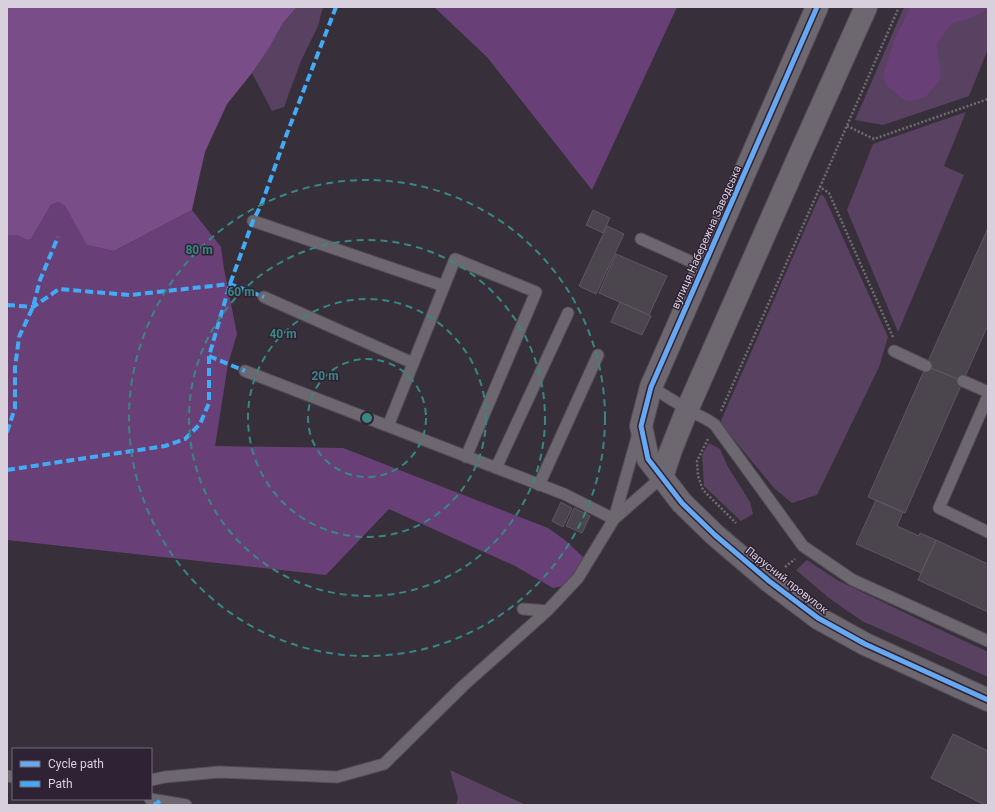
<svg xmlns="http://www.w3.org/2000/svg" width="995" height="812" font-family="Roboto,sans-serif">
  <rect width="100%" height="100%" fill="#37303a"/>
  <!-- green -->
  <path fill="#594162" d="M297 7H323L318 26 301 61 284 107 272 111 252 73 269 48 283 23Z
    M904 7H988V49L969 96 883 125 855 120Z
    M966 112 944 166 964 175 898 332 847 210 873 144Z
    M820 195 824 196 888 337 879 367 817 495 792 503 775 489 720 423Z
    M709 443 720 449 728 467 750 502 753 514 741 521 704 486 702 455Z
    M807 560 837 580 945 632 988 652V677L862 621 829 598 796 570Z
    M450 770 526 805H456L458 798Z"/>
  <!-- forest -->
  <path fill="#684077" d="M434 7H677L592 190 487 57Z
    M910 7H988V9L974 17 952 23 937 44 938 58 940 66V80L930 92 925 97 911 101 904 100 887 86 884 79V72L894 41Z
    M58 202 65 206 88 245 114 251 192 210 221 247 224 269 237 334 228 364 215 446 343 448 548 528 566 541 584 558 564 586 553 588 515 566 389 509 326 575 7 540V235H17L27 240 31 239 51 205Z"/>
  <!-- water -->
  <path fill="#794d88" d="M7 7H297L283 23 269 48 252 73 227 104 205 152 199 178 192 210 114 251 87 245 65 206 58 202 51 205 31 239 27 240 17 235H7Z"/>
  <!-- building -->
  <path fill="#4b454e" stroke="#5e5760" d="M593 210 610 218 603 233 586 225Z
    M607 226 624 234 596 294 579 286Z
    M988 228V325L963 381 926 366Z
    M616 254 667 276 649 315 599 293Z
    M620 302 651 316 642 335 611 322Z
    M926 366 963 381 905 513 868 497Z
    M876 500 903 512 897 526 919 536 920 533 936 540 921 573 856 544Z
    M561 502 572 508 563 527 552 521Z
    M574 508 590 516 582 533 566 526Z
    M936 540 988 564V612L918 580Z
    M953 734 988 751V805H985L931 778Z"/>
  <g fill="none" stroke-linecap="round" stroke-linejoin="round">
    <!-- service casing -->
    <g stroke="#534d56" stroke-width="13">
      <path id="service" d="M253 221 444 286
        M641 239 703 267
        M264 297 413 363
        M894 351 926 366
        M245 371 564 494 614 519 638 434
        M963 381 988 392
        M651 387C663 394 675 402 687 409 696 415 707 418 715 425L803 546 853 580 988 641
        M988 396 939 508 988 532
        M388 426 455 259 536 292 466 457
        M496 468 568 313
        M539 485 598 355
        M523 609 547 611 578 578 614 519 662 477
        M7 776 13 777
        M151 780 165 777 219 772 337 777 384 764 463 686 547 611
        M150 799 186 805"/>
    </g>
    <!-- tertiary casing -->
    <g stroke="#534d56" stroke-width="24">
      <path id="tertiary" d="M817 7 651 387 641 426 648 459 682 503 715 535 769 581 818 618 865 644 988 700
        M662 477 671 450 687 410 800 154 866 7"/>
    </g>
    <!-- path -->
    <path stroke="#706c72" stroke-width="2.5" stroke-dasharray="2 2" stroke-linecap="butt" d="M847 126 874 139 988 99
      M893 337 829 193 820 187 899 7
      M721 411 820 187
      M708 439 697 461 698 476 703 490 736 523
      M785 567 795 559"/>
    <!-- service -->
    <use href="#service" stroke="#6d6770" stroke-width="11"/>
    <!-- tertiary -->
    <use href="#tertiary" stroke="#6d6770" stroke-width="22"/>
    <!-- quiet -->
    <path stroke="#42abf6" stroke-width="4" stroke-dasharray="8 4" stroke-linecap="butt" d="M7 305 33 307 59 289 130 295 230 284 264 297
      M209 356 245 371
      M7 432 15 408V368L19 337 33 307 40 280 58 237
      M7 470 165 446 185 439 200 424 209 403V356L230 284 253 221 262 203 286 136 336 7
      M154 805 160 801"/>
    <!-- cycleway casing -->
    <g stroke="#2f2234" stroke-width="8">
      <path id="cycleway" d="M817 7 651 387 641 426 648 459 682 503 715 535 769 581 818 618 865 644 988 700"/>
    </g>
    <!-- cycleway -->
    <use href="#cycleway" stroke="#66a8f1" stroke-width="5"/>
  </g>
  <!-- distance rings -->
  <g fill="none" stroke="#378884" stroke-width="2" stroke-dasharray="7 5">
    <circle cx="367" cy="418" r="59"/>
    <circle cx="367" cy="418" r="119"/>
    <circle cx="367" cy="418" r="178"/>
    <circle cx="367" cy="418" r="238"/>
  </g>
  <g text-anchor="middle" stroke-width="3" stroke-linejoin="round" paint-order="stroke">
    <!-- street labels -->
    <g font-size="11" fill="#d9d0dd" stroke="#2f2234">
      <text transform="translate(706 237) rotate(-66)" y="4">вулиця Набережна Заводська</text>
      <text transform="translate(787 580) rotate(38)" y="4">Парусний провулок</text>
    </g>
  </g>
  <circle cx="367" cy="418" r="6" fill="#378884" stroke="#2f2234" stroke-width="2"/>
  <g font-size="12" text-anchor="middle" font-weight="bold" fill="#378884" stroke="#2f2234" stroke-width="3" stroke-linejoin="round" paint-order="stroke">
    <text x="199" y="254">80 m</text>
    <text x="241" y="296">60 m</text>
    <text x="283" y="338">40 m</text>
    <text x="325" y="380">20 m</text>
  </g>
  <!-- border -->
  <rect width="995" height="812" fill="none" stroke="#d9d0dd" stroke-width="16"/>
  <!-- legend -->
  <rect x="12" y="748" width="140" height="52" fill="#2f2234" stroke="#736878"/>
  <rect x="20" y="761" width="20" height="6" fill="#66a8f1" stroke="#736878"/>
  <text x="48" y="768" font-size="12" fill="#d9d0dd">Cycle path</text>
  <rect x="20" y="781" width="20" height="6" fill="#42abf6" stroke="#736878"/>
  <text x="48" y="788" font-size="12" fill="#d9d0dd">Path</text>
</svg>
